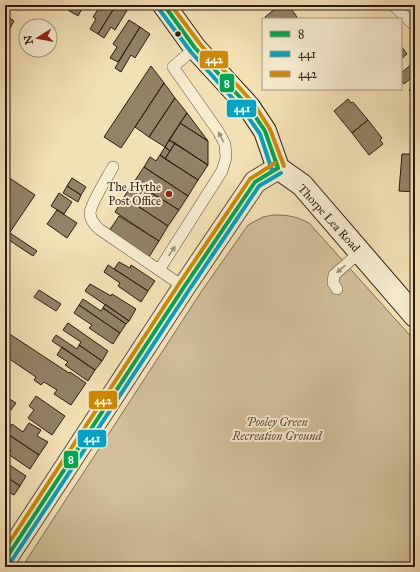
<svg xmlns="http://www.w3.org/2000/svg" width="420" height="572" font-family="'IM FELL Great Primer',serif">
  <rect width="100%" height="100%" fill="#f3e1b6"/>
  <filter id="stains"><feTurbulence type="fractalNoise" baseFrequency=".005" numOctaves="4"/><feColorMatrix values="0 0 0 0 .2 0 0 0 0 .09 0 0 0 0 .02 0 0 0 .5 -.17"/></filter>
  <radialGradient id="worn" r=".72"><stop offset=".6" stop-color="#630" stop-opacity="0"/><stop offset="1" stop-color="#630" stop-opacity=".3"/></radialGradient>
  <!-- green -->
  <path fill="#d1bf9a" stroke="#7e6d54" d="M273 215C288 215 295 216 309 223L415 341V563L412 567H22L201 292 248 225 263 217Z"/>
  <!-- building -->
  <path fill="#938266" stroke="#2b1b0f" d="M71 5H91L89 8 84 5 78 16 68 10Z
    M101 5H116L98 34 90 29 96 19 93 17Z
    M116 5H126L129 7 115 30 111 27 104 38 98 34Z
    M280 5H291L289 6 297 17 294 19H266L265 17Z
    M348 5H357L351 10Z
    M5 15 14 21 10 28 5 26Z
    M129 20 140 27 118 62 110 58 117 47 113 44Z
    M5 26 10 28 5 36Z
    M140 27 150 34 135 58 131 55 121 72 115 68Z
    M401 46 407 54 401 59Z
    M5 47 9 50 5 56Z
    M413 63 415 65V75L404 84 401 80V73Z
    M151 66 164 83 121 148 104 137Z
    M164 83 175 98 149 137 135 127Z
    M415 85V98L409 90Z
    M175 98 187 113 165 147 149 137Z
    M348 99 351 103 353 102 368 120 352 133 334 111Z
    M187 113 208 141 180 123Z
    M368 120 382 138 380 140 383 144 369 155 352 133Z
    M180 123 208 141V165L169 140Z
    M169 140 175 143 170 151 165 147Z
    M175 143 208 165 198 180 165 159Z
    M165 147 170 151 165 159 160 155Z
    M402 154H415V192L399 191Z
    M160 155 198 180 188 196 144 167 150 157 156 161Z
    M144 167 188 196 179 210 134 182Z
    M5 175 35 195 6 238H5Z
    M72 178 86 187 81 195 67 186Z
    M134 182 179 210 168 226 124 197Z
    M67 186 81 195 78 202 63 193Z
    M59 193 72 202 64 214 51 206Z
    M124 197 168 226 159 241 115 212Z
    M57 210 77 223 67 238 47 224Z
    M119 216 159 241 149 257 109 231Z
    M10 233 37 251 33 256 6 238Z
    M119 262 130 268 131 265 155 281 148 291 114 269Z
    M108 265 148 291 141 302 118 286 120 283 104 272Z
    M90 284 111 296 112 294 136 309 129 321 85 291Z
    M39 290 61 304 56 311 34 297Z
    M83 299 101 311 103 308 126 324 120 333 79 305Z
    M105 304 129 321 126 324 103 308Z
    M79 305 120 333 113 344 89 328 92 325 74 313Z
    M68 323 108 351 102 361 79 345 81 342 63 330Z
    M5 331 69 373 70 372 86 383 71 405 54 394 57 390 44 382 41 385 34 380 36 377 5 356Z
    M56 335 77 349 79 345 102 361 95 370 52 341Z
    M62 347 95 370 88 381 65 365 68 362 57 355Z
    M5 396 16 403 11 410 5 406Z
    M36 396 65 416 52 435 28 418 34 410 29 406Z
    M29 423 41 430 37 436 48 442 39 455 6 433 12 424 23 432Z
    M5 432 39 455 30 469 8 454 11 450 5 446Z
    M5 462 26 476 20 486 5 476Z
    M5 476 20 486 14 495 5 490Z
    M5 499 9 502 5 508Z"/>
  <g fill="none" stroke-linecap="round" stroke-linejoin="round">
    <!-- service casing -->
    <g stroke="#5d4c39" stroke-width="12">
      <path id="service" d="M393 5 415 26
        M113 167C107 178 91 203 90 213 90 220 95 225 99 229L159 270
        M184 287 159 270 222 171 226 158 225 144 218 131 173 67 195 48
        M337 289 333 283 334 275 360 252"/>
    </g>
    <!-- tertiary casing -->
    <g stroke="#5d4c39" stroke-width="24">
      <path id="tertiary" d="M5 560 184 287 249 191 255 182 278 168"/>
    </g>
    <!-- secondary casing -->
    <g stroke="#2b1b0f" stroke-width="24">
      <path id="secondary" d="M164 5 195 48 249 107 265 131 278 168 302 185 415 316"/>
    </g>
    <!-- service -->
    <use href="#service" stroke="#f7ecd0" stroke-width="11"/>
    <!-- tertiary -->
    <use href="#tertiary" stroke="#f7ecd0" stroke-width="22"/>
    <!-- secondary -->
    <use href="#secondary" stroke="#f7ecd0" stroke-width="22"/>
    <!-- bus-1 casing -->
    <g stroke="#f7ecd0" stroke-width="7">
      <path id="bus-1" d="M164 5 195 48 249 107 265 131 278 168
        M5 560 184 287 255 182 278 168"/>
    </g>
    <!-- bus-2 casing -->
    <g stroke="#f7ecd0" stroke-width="7">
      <path id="bus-2" d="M159 9 191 52 244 111 260 134 272 170
        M10 563 189 290 259 186 281 173"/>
    </g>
    <!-- bus-3 casing -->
    <g stroke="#f7ecd0" stroke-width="7">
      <path id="bus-3" d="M171 5 200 44 254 104 270 129 284 166
        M5 549 179 284 250 179 275 163"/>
    </g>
    <!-- bus-1 -->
    <use href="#bus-1" stroke="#00a651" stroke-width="4"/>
    <!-- bus-2 -->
    <use href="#bus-2" stroke="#02a2c4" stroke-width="4"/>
    <!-- bus-3 -->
    <use href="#bus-3" stroke="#ce8a03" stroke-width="4"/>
  </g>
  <!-- one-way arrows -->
  <defs><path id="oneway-solid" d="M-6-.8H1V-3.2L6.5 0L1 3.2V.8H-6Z"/></defs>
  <g fill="#9b8e79">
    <use href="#oneway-solid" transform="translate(221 137) rotate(-117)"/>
    <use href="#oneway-solid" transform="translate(172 251) rotate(-57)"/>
    <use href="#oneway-solid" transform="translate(341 269) rotate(139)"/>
  </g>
  <!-- markers -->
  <circle fill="#2b1b0f" stroke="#f7ecd0" stroke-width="1.5" cx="178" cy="34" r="3.5"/>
  <circle fill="#8f2418" stroke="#f7ecd0" stroke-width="1.5" cx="169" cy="194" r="4"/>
  <g text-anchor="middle" stroke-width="4" stroke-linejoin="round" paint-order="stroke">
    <!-- poi labels -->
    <g font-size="12" fill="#2b1b0f" stroke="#f7ecd0" text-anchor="end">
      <text x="161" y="191">The Hythe<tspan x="161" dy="14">Post Office</tspan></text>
    </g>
    <!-- street labels -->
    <g font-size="12" fill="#2b1b0f" stroke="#f7ecd0">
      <text transform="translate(329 218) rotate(48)" y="4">Thorpe Lea Road</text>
    </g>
    <!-- park labels -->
    <g font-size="12" font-style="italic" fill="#5d4c39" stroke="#f7ecd0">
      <text x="277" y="426">Pooley Green<tspan x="277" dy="14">Recreation Ground</tspan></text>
    </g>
  </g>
  <g stroke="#f7ecd0" stroke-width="1.5">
    <rect x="199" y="50" width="30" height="19" rx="4" fill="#ce8a03"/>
    <rect x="219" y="73" width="16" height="20" rx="4" fill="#00a651"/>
    <rect x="226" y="99" width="31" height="19" rx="4" fill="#02a2c4"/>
    <rect x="88" y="390" width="30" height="20" rx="4" fill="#ce8a03"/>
    <rect x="77" y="429" width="30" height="19" rx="4" fill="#02a2c4"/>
    <rect x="63" y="450" width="16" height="19" rx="4" fill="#00a651"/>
  </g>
  <g font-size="11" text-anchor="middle" font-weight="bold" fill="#fff">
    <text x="214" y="63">442</text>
    <text x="227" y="87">8</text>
    <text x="242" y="112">441</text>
    <text x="103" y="404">442</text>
    <text x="92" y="442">441</text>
    <text x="71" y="463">8</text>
  </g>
  <!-- margin -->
  <rect width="420" height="572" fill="none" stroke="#f3e1b6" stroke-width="20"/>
  <rect x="6" y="6" width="408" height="560" fill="none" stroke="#2b1b0f" stroke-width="2"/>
  <rect x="10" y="10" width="400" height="552" fill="none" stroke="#2b1b0f"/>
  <!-- legend -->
  <rect x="262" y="18" width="140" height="72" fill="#f7ecd0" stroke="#a59883"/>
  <rect x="270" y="31" width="20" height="6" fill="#00a651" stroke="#a59883"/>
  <text x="298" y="38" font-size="12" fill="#2b1b0f">8</text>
  <rect x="270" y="51" width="20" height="6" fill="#02a2c4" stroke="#a59883"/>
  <text x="298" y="58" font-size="12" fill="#2b1b0f">441</text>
  <rect x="270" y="71" width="20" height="6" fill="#ce8a03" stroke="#a59883"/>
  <text x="298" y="78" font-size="12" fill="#2b1b0f">442</text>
  <!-- north arrow -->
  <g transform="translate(38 38) rotate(259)"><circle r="19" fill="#f7ecd0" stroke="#a59883"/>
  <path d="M0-3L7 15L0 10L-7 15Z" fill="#8f2418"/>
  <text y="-6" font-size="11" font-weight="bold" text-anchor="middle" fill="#2b1b0f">N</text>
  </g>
  <rect width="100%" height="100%" filter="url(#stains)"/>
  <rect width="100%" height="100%" fill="url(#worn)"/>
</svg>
